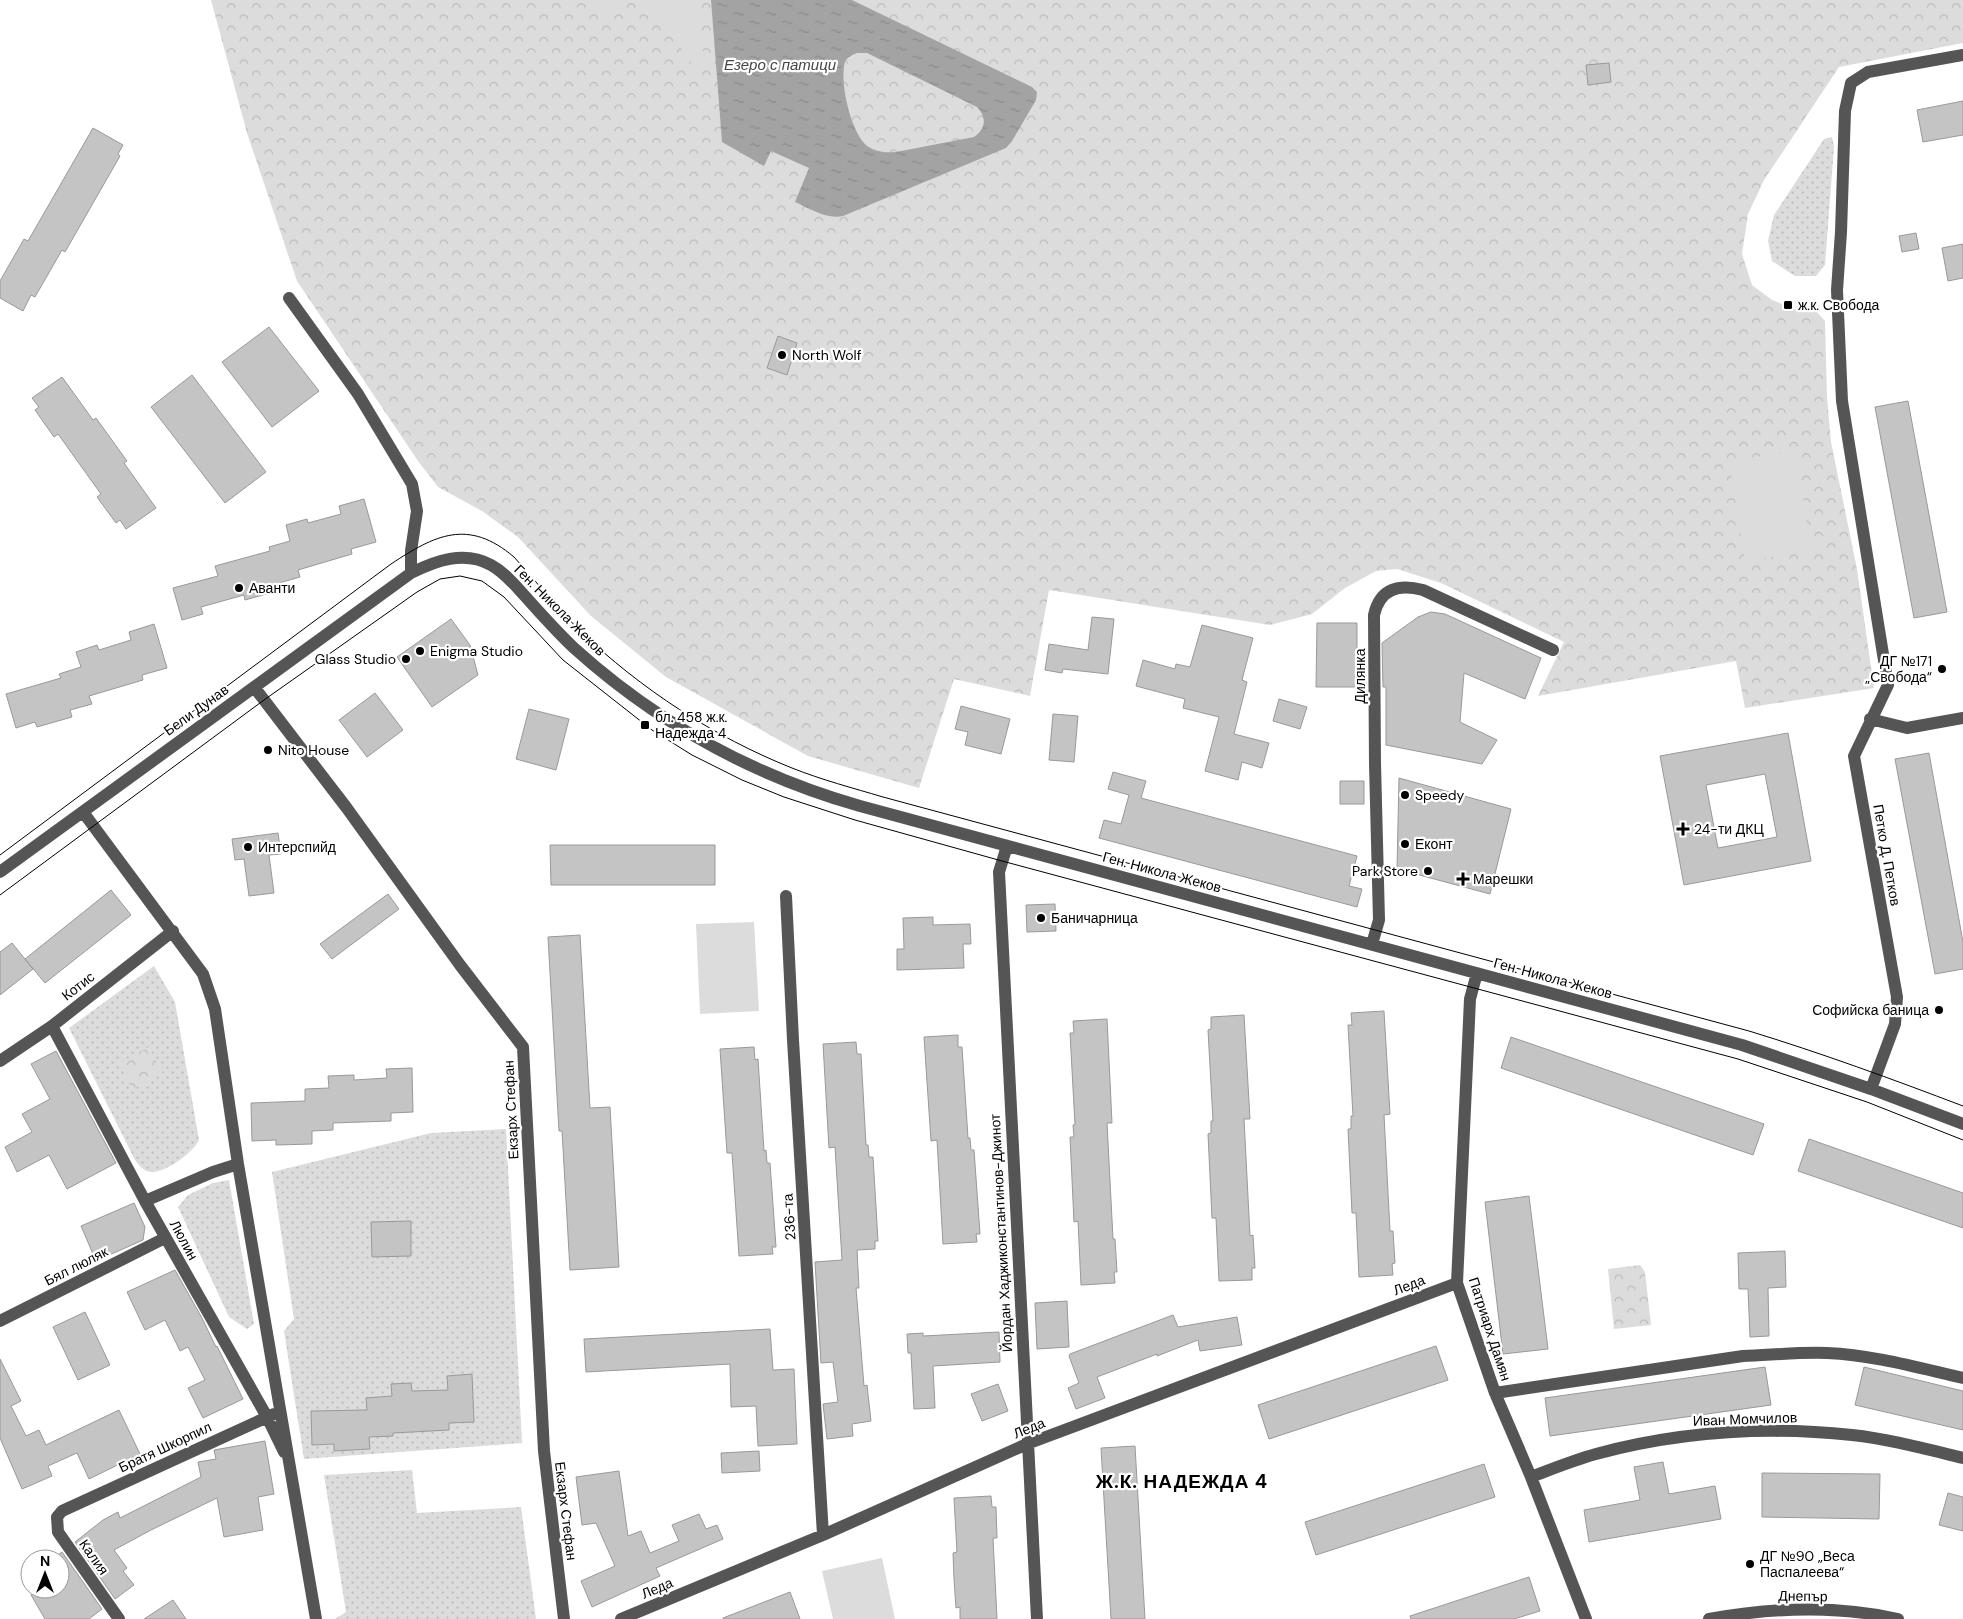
<svg xmlns="http://www.w3.org/2000/svg" width="1963" height="1619" font-family="'DM Sans',sans-serif">
  <defs>
    <pattern id="grass-dots" width="8" height="8" patternUnits="userSpaceOnUse" patternTransform="scale(1.25)"><rect width="8" height="8" fill="#dcdcdc"/><path d="M2 2h.1M6 6h.1" fill="none" stroke="#bbb" stroke-width="1.8" stroke-linecap="round"/></pattern>
    <pattern id="park-crowns" width="20" height="18" patternUnits="userSpaceOnUse" patternTransform="scale(1.25)"><rect width="20" height="18" fill="#dcdcdc"/><path d="M2 6a3 3 0 1 1 6 0M12 15a3 3 0 1 1 6 0" fill="none" stroke="#bbb"/></pattern>
    <pattern id="water-ripples" width="26" height="14" patternUnits="userSpaceOnUse" patternTransform="scale(1.25)"><rect width="26" height="14" fill="#a3a3a3"/><path d="M2 4q2-2 4 0t4 0M15 11q2-2 4 0t4 0" fill="none" stroke="#8b8b8b"/></pattern>
  </defs>
  <rect width="100%" height="100%" fill="#fff"/>
  <!-- grass -->
  <path fill="url(#grass-dots)" d="M1832 137 1834 147 1825 265 1816 276H1795L1772 261 1768 241 1774 215 1824 139Z
    M154 966 175 1002 199 1140C193 1153 161 1177 147 1171 143 1170 138 1164 135 1160L69 1028Z
    M506 1129 522 1443 304 1459 284 1331 294 1319 272 1172 431 1133Z
    M229 1180 254 1324 247 1329 229 1317 178 1207 188 1195 213 1183Z
    M412 1470 417 1513 521 1507 536 1619H335L346 1612 324 1475Z"/>
  <!-- park -->
  <path fill="url(#park-crowns)" d="M211 0H1963V43L1839 67 1764 180 1748 214 1742 254 1752 285 1772 300 1796 310 1816 311 1825 321 1827 397 1831 442 1857 569 1874 688 1745 708 1736 661 1538 696 1564 642 1441 583 1397 569 1376 571 1345 588 1312 614 1270 625 1049 590 1030 696 954 679 919 788 808 756 666 677 591 616 518 537 482 511 438 487 418 461 297 281 247 133Z
    M149 1047 163 1074 132 1089 119 1063Z
    M1640 1265 1645 1272 1651 1325 1614 1329 1608 1269Z"/>
  <!-- pitch -->
  <path fill="#dcdcdc" d="M584 0H626C609 10 600 15 584 0Z
    M647 0H699L704 64 700 68 693 65Z
    M1796 451 1811 551 1745 561 1729 461Z
    M754 922 759 1011 700 1014 696 924Z
    M882 1558 895 1619H833L822 1571Z"/>
  <!-- water -->
  <path fill="url(#water-ripples)" fill-rule="evenodd" d="M711 0H852L1032 87 1037 92 1036 100 1012 141 1006 148 843 216C827 220 809 208 795 202L809 168 771 151 764 166 722 142ZM857 53H867L977 107C987 117 986 129 974 137L896 152C886 153 876 152 867 146 851 133 839 82 845 62 847 57 852 55 857 53Z"/>
  <!-- building -->
  <path fill="#c4c4c4" stroke="#999" fill-rule="evenodd" d="M1609 63 1611 82 1588 85 1586 65Z
    M1963 101V135L1923 142 1917 110Z
    M93 128 123 145 118 154 120 156 65 252 62 250 35 297 31 295 23 311 0 298V281L24 239 28 241Z
    M1916 233 1919 249 1902 252 1899 236Z
    M1963 244V278L1948 281 1942 248Z
    M269 327 319 391 272 427 222 362Z
    M778 336 797 343 787 375 767 368Z
    M192 375 266 472 225 503 151 407Z
    M62 377 93 420 96 418 127 461 124 463 156 508 126 529 120 520 116 523 97 497 101 494 58 434 54 437 35 410 39 407 32 398Z
    M1908 401 1947 612 1914 618 1875 407Z
    M364 499 376 542 351 549 352 554 298 570 300 577 279 583 281 590 245 600 244 595 201 607 203 614 182 620 173 588 218 576 215 566 270 551 269 547 290 541 286 525 307 519 308 523 341 514 339 506Z
    M1431 612 1445 614 1541 658 1525 699 1464 673 1460 722 1497 740 1482 764 1386 745V687H1383L1382 643 1418 617Z
    M1092 617 1114 619 1108 674 1063 669 1062 673 1045 670 1049 644 1088 650Z
    M451 619 470 645 478 675 432 707 397 657Z
    M1317 623H1357V663L1366 656V687H1316Z
    M154 624 167 668 142 675 143 680 89 696 92 704 70 710 72 717 37 727 35 722 16 728 6 694 61 678 59 674 81 667 76 652 97 645 99 650 131 640 129 632Z
    M1202 625 1253 638 1242 680 1247 682 1234 734 1269 743 1262 768 1242 762 1238 780 1205 771 1219 717 1183 708 1185 699 1136 686 1143 660 1175 669 1176 664 1190 667Z
    M375 693 403 730 367 757 339 720Z
    M1279 699 1307 707 1300 729 1273 721Z
    M961 706 1010 719 1001 754 965 745 968 732 955 729Z
    M529 709 569 719 556 770 516 759Z
    M1053 714 1078 716 1074 762 1049 760Z
    M1788 733 1811 861 1684 885 1660 756ZM1765 774 1777 837 1718 848 1706 785Z
    M1929 753 1963 942V969L1935 974 1895 759Z
    M1113 772 1146 781 1141 798 1357 856 1349 886 1362 889 1357 907 1099 838 1104 820 1121 824 1129 795 1108 789Z
    M1399 778 1511 809 1490 894 1397 869Z
    M1340 781H1364V804H1340Z
    M278 833 281 854 269 855 274 893 249 896 244 859 235 860 232 839Z
    M550 845H715V885H551Z
    M111 890 131 915 45 983 25 959Z
    M388 894 399 909 332 959 320 944Z
    M1055 904 1056 931 1027 932 1026 905Z
    M933 917V925L970 924 971 944H963L964 968 897 970V949H904L903 918Z
    M580 935 590 1108 610 1107 619 1267 570 1270 562 1131H559L548 937Z
    M12 943 33 969 0 995V952Z
    M1384 1011 1390 1114 1384 1115 1390 1231H1393L1395 1263 1392 1264 1393 1275 1359 1277 1356 1213H1352L1348 1129H1351V1116H1353L1348 1025H1352L1351 1013Z
    M1244 1015 1250 1119H1244L1250 1236 1253 1235 1255 1268H1252V1280L1219 1281 1216 1218H1212L1208 1134 1211 1133V1121H1213L1208 1030 1211 1029V1017Z
    M1107 1019 1112 1123H1107L1113 1239H1115L1117 1272H1114L1115 1283 1081 1285 1078 1221 1074 1222 1070 1137H1074L1073 1125H1075L1070 1033H1074L1073 1021Z
    M958 1035V1047H962L968 1138H970L971 1150H974L980 1234H976L977 1242 943 1244 937 1140 931 1141 924 1037Z
    M1511 1037 1764 1124 1753 1155 1501 1068Z
    M856 1042 857 1054H861L866 1145H868L869 1157H873L878 1241H875V1249L857 1250 859 1288H856L864 1386 867 1385 871 1421 852 1424 853 1436 827 1439 823 1404 838 1402 833 1362 821 1363 815 1262 842 1260 835 1147 829 1148 823 1044Z
    M754 1047 755 1060 758 1059 764 1151 766 1150 767 1163H770L776 1247H772L773 1254 739 1256 732 1153H727L720 1049Z
    M56 1051 116 1163 67 1189 49 1155 17 1172 5 1147 32 1132 22 1114 50 1099 31 1064Z
    M412 1068 413 1112 391 1113V1121L333 1123V1130L312 1131V1144L276 1145V1140L252 1141 251 1103 305 1101V1089L329 1088 328 1076 354 1075V1080L387 1078 386 1069Z
    M1809 1139 1963 1193V1228L1798 1171Z
    M1529 1196 1548 1349 1503 1354 1485 1202Z
    M134 1203 145 1227 143 1240 96 1261 81 1226Z
    M411 1221V1256L372 1257 371 1222Z
    M1785 1251 1786 1287 1768 1288 1769 1336 1750 1337 1748 1289H1739L1738 1253Z
    M175 1270 202 1318 216 1347 217 1346 243 1399 203 1418 188 1388 205 1380 188 1347 180 1351 165 1320 145 1330 127 1292Z
    M1067 1301 1069 1347 1037 1349 1035 1303Z
    M85 1312 110 1365 78 1380 53 1327Z
    M1173 1315 1178 1327 1237 1317 1242 1345 1200 1351 1198 1340 1157 1356V1354L1097 1377 1105 1398 1076 1409 1068 1388 1079 1383 1069 1356 1070 1354Z
    M770 1329 773 1370 794 1369 797 1444 758 1446 756 1406 731 1407 730 1364 586 1372 584 1339Z
    M999 1332 1000 1362 933 1366 935 1408 914 1409 911 1353H908L907 1334 923 1333V1336Z
    M1436 1346 1448 1380 1269 1439 1258 1405Z
    M0 1359 21 1401 11 1406 26 1436 39 1430 46 1445 119 1410 140 1454 89 1479 77 1453 48 1466 52 1476 22 1489 0 1438Z
    M1765 1367 1771 1405 1550 1436 1545 1398Z
    M1864 1367 1963 1391V1430L1855 1405Z
    M472 1374 474 1422 449 1423V1430L393 1433V1436L369 1437 370 1449 334 1451V1444L312 1445 311 1411 367 1410 366 1398 392 1396 391 1384 411 1383 412 1391 448 1390 447 1376Z
    M998 1384 1008 1411 982 1421 971 1394Z
    M265 1441 274 1494 258 1497 263 1530 224 1537 217 1498 151 1530 114 1550 127 1568 123 1571 134 1585 115 1599 75 1542 103 1520 118 1512 120 1518 201 1477 198 1462 216 1459 214 1450Z
    M1135 1446 1145 1619H1111L1101 1448Z
    M759 1451 760 1471 722 1473 721 1453Z
    M1663 1462 1669 1494 1715 1486 1721 1519 1589 1542 1584 1510 1640 1500 1634 1467Z
    M1484 1464 1495 1497 1316 1555 1305 1522Z
    M619 1471 628 1536 641 1531 650 1553 679 1541 672 1525 699 1514 706 1529 717 1525 723 1539 656 1568 660 1576 592 1607 581 1581 615 1566 596 1523 582 1525 576 1477Z
    M1762 1473 1880 1474 1879 1519 1762 1517Z
    M1948 1493 1963 1497V1531L1939 1525Z
    M991 1496 992 1507H996L997 1538H993L997 1619H960V1607L956 1608 954 1579 953 1553 957 1552 954 1498Z
    M62 1552 102 1609 89 1619H45L31 1595 38 1591 37 1589H60V1559H50L53 1557 54 1558Z
    M1529 1577 1540 1611 1514 1619H1411L1410 1616Z
    M790 1592 800 1619H723V1618Z
    M173 1600 186 1619H144Z"/>
  <g fill="none" stroke-linecap="round" stroke-linejoin="round">
    <!-- minor -->
    <path stroke="#555" stroke-width="12" d="M289 298 358 394 412 484 417 511 411 551V573
      M254 687 346 807 460 965 523 1047 544 1451 564 1619
      M1870 719 1907 728 1963 718
      M83 812 203 974 215 1009 238 1164 316 1619
      M1007 846 999 872 1037 1619
      M0 872 411 573C435 561 464 550 491 565 504 572 514 584 524 595 540 613 556 631 574 648 657 723 751 775 860 806L1742 1045 1871 1089 1963 1124
      M786 896 793 1040 823 1535
      M1372 944 1379 920 1375 764 1374 615C1380 588 1399 584 1423 590L1553 650
      M1477 973 1470 999 1457 1283 1495 1393 1531 1477 1586 1619
      M52 1026 145 1201 267 1417 284 1452
      M0 1061 52 1026 173 931
      M1871 1089 1895 1024 1897 997 1854 756 1888 685 1842 401 1837 290 1841 232 1845 111 1851 83 1868 72 1963 55
      M145 1201 213 1172 238 1164
      M0 1321 165 1238
      M1495 1393 1743 1356C1771 1355 1799 1352 1827 1353 1873 1355 1919 1368 1963 1378
      M1531 1477C1552 1469 1574 1460 1596 1454 1678 1432 1766 1426 1852 1435 1889 1439 1926 1449 1963 1458
      M119 1619 58 1532 57 1517 62 1511 274 1414
      M621 1619 823 1535 1027 1444 1457 1283
      M1709 1619C1770 1608 1837 1605 1898 1619"/>
    <!-- tram -->
    <path stroke="#000" stroke-width="1" d="M0 855 391 564C435 535 468 518 514 557 536 581 557 608 580 631 641 689 714 737 792 768 822 780 853 788 883 797L1749 1031C1821 1053 1892 1079 1963 1106
      M0 895 264 700 417 592 440 579 460 576 482 581 504 597 563 660 652 730 692 755 742 780 784 797 855 820 1002 861 1738 1059 1867 1102 1963 1140"/>
  </g>
  <!-- markers -->
  <g fill="#000" stroke="#fff" stroke-width="2">
    <rect x="1783" y="300" width="10" height="10" rx="2.5"/>
    <circle cx="782" cy="355" r="5"/>
    <circle cx="239" cy="588" r="5"/>
    <circle cx="420" cy="651" r="5"/>
    <circle cx="406" cy="659" r="5"/>
    <circle cx="1942" cy="669" r="5"/>
    <rect x="640" y="720" width="10" height="10" rx="2.5"/>
    <circle cx="268" cy="750" r="5"/>
    <circle cx="1405" cy="795" r="5"/>
    <path d="M1680.5 821.5h5v5h5v5h-5v5h-5v-5h-5v-5h5z"/>
    <circle cx="1405" cy="844" r="5"/>
    <circle cx="248" cy="847" r="5"/>
    <circle cx="1428" cy="871" r="5"/>
    <path d="M1460.5 871.5h5v5h5v5h-5v5h-5v-5h-5v-5h5z"/>
    <circle cx="1041" cy="918" r="5"/>
    <circle cx="1939" cy="1010" r="5"/>
    <circle cx="1750" cy="1564" r="5"/>
  </g>
  <g text-anchor="middle" stroke-width="4.5" stroke-linejoin="round" paint-order="stroke">
    <!-- poi labels -->
    <g font-size="14" fill="#000" stroke="#fff" text-anchor="start">
      <text x="1798" y="310">ж.к. Свобода</text>
      <text x="792" y="360">North Wolf</text>
      <text x="249" y="593">Аванти</text>
      <text x="430" y="656">Enigma Studio</text>
      <text x="396" y="664" text-anchor="end">Glass Studio</text>
      <text x="1932" y="666" text-anchor="end">ДГ №171<tspan x="1932" dy="16">„Свобода“</tspan></text>
      <text x="655" y="722">бл. 458 ж.к.<tspan x="655" dy="16">Надежда 4</tspan></text>
      <text x="278" y="755">Nito House</text>
      <text x="1415" y="800">Speedy</text>
      <text x="1694" y="834">24-ти ДКЦ</text>
      <text x="1415" y="849">Еконт</text>
      <text x="258" y="852">Интерспийд</text>
      <text x="1418" y="876" text-anchor="end">Park Store</text>
      <text x="1473" y="884">Марешки</text>
      <text x="1051" y="923">Баничарница</text>
      <text x="1929" y="1015" text-anchor="end">Софийска баница</text>
      <text x="1760" y="1561">ДГ №90 „Веса<tspan x="1760" dy="16">Паспалеева“</tspan></text>
    </g>
    <!-- street labels -->
    <g font-size="14" fill="#000" stroke="#fff">
      <text transform="translate(560 610) rotate(45)" y="5">Ген. Никола Жеков</text>
      <text transform="translate(1360 676) rotate(-90)" y="5">Дилянка</text>
      <text transform="translate(196 710) rotate(-36)" y="5">Бели Дунав</text>
      <text transform="translate(1887 855) rotate(80)" y="5">Петко Д. Петков</text>
      <text transform="translate(1162 872) rotate(15)" y="5">Ген. Никола Жеков</text>
      <text transform="translate(1553 978) rotate(15)" y="5">Ген. Никола Жеков</text>
      <text transform="translate(78 986) rotate(-38)" y="5">Котис</text>
      <text transform="translate(511 1110) rotate(-93)" y="5">Екзарх Стефан</text>
      <text transform="translate(789 1217) rotate(-94)" y="5">236-та</text>
      <text transform="translate(1001 1233) rotate(-93)" y="5">Йордан Хаджиконстантинов-Джинот</text>
      <text transform="translate(184 1240) rotate(61)" y="5">Люлин</text>
      <text transform="translate(76 1266) rotate(-27)" y="5">Бял люляк</text>
      <text transform="translate(1409 1285) rotate(-21)" y="5">Леда</text>
      <text transform="translate(1490 1329) rotate(72)" y="5">Патриарх Дамян</text>
      <text transform="translate(1745 1419) rotate(-2)" y="5">Иван Момчилов</text>
      <text transform="translate(1029 1428) rotate(-22)" y="5">Леда</text>
      <text transform="translate(165 1447) rotate(-25)" y="5">Братя Шкорпил</text>
      <text transform="translate(566 1511) rotate(83)" y="5">Екзарх Стефан</text>
      <text transform="translate(94 1557) rotate(55)" y="5">Калия</text>
      <text transform="translate(657 1588) rotate(-23)" y="5">Леда</text>
      <text transform="translate(1803 1596) rotate(1)" y="5">Днепър</text>
    </g>
    <!-- water labels -->
    <g font-size="15" font-style="italic" fill="#444" stroke="#fff">
      <text x="780" y="70">Езеро с патици</text>
    </g>
    <!-- district labels -->
    <g font-size="19" font-weight="bold" letter-spacing="1" fill="#000" stroke="#fff">
      <text x="1182" y="1488">Ж.К. НАДЕЖДА 4</text>
    </g>
  </g>
  <!-- north arrow -->
  <g transform="translate(45 1574)"><circle r="24" fill="#ffffff" stroke="#999999"/>
  <path d="M0-4L9 19L0 12L-9 19Z" fill="#000000"/>
  <text y="-8" font-size="14" font-weight="bold" text-anchor="middle" fill="#000000">N</text>
  </g>
</svg>
